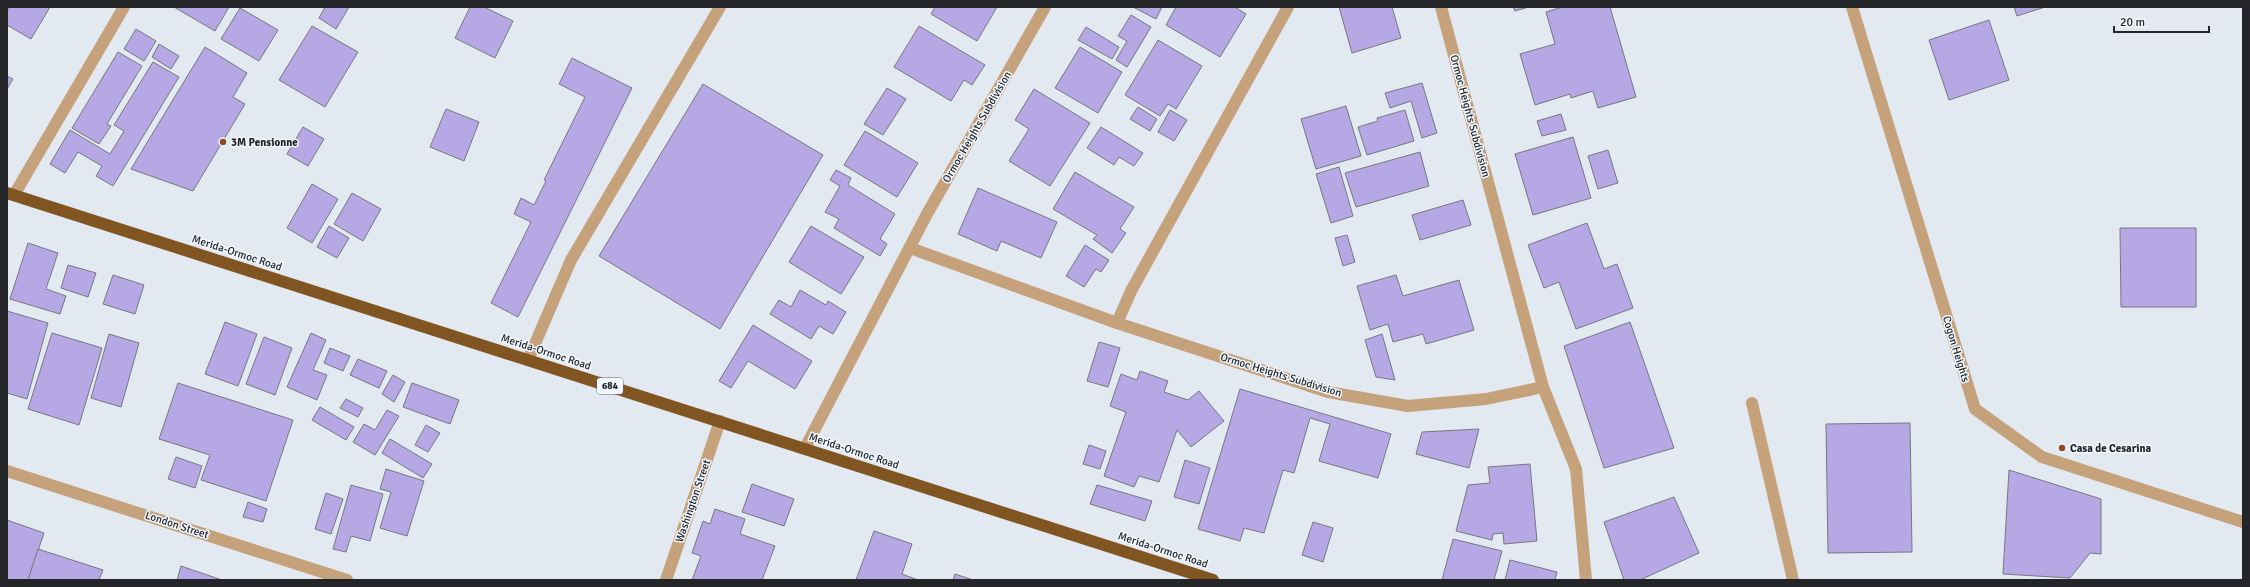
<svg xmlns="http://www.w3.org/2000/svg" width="2250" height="587" viewBox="0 0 2250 587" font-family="Signika,sans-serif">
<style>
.building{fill:#b5a8e5;stroke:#78777f}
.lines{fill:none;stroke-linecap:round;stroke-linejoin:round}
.lane{stroke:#c5a17c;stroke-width:12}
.street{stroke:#c5a17c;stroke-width:12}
.highway{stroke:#815522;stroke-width:12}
.poi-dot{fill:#904a23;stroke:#f0f7fe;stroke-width:1.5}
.labels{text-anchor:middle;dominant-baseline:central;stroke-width:3;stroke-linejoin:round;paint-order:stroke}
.shield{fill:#f0f7fe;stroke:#606468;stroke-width:1}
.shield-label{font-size:10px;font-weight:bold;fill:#232528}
.street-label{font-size:11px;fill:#232528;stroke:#f0f7fe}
.poi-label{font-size:11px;font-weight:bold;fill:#232528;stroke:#f0f7fe;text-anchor:start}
</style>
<rect width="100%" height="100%" fill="#e3e9f1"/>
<g class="building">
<path d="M10,7H50L31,39L7,25V12Z"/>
<path d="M174,7H229L215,31Z"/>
<path d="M325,7H349L336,29L319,18Z"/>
<path d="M470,7H484L513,21L495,58L455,38Z"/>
<path d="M935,7H997L977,41L931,14Z"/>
<path d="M1133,7H1162L1156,19Z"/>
<path d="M1176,7H1235L1246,14L1220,57L1166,25Z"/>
<path d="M1339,7H1392L1401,38L1352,53Z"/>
<path d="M1513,7H1529L1515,11Z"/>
<path d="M1562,7H1610L1636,97L1598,108L1593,91L1571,98L1570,94L1535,105L1520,54L1555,44L1546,12Z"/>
<path d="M2014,7H2045L2017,16Z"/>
<path d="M240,8L278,30L259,61L221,39Z"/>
<path d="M1131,15L1151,27L1127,67L1116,60L1127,41L1118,36Z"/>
<path d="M1989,20L2009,80L1949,100L1929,40Z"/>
<path d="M312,26L358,52L325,107L279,80Z"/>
<path d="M919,26L985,65L972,85L964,80L951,101L894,67Z"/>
<path d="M1086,27L1119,47L1112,59L1078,40Z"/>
<path d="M136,29L156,41L144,61L124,49Z"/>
<path d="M1158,40L1202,66L1176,109L1168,104L1160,116L1125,95Z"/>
<path d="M159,44L179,56L171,69L152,57Z"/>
<path d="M205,47L247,73L233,97L245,104L193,191L131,169Z"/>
<path d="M1080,47L1122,72L1098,113L1055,88Z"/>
<path d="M118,52L142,66L107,124L111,126L99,144L72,128Z"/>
<path d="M572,58L632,88L518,317L491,303L531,222L514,214L521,198L534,205L546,181L544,180L585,97L559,84Z"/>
<path d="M153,62L179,77L113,186L96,176L102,166L78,152L65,173L50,164L70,130L110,154L124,131L114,125Z"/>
<path d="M7,76L13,79L7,89Z"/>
<path d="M1422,83L1437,133L1422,138L1411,101L1390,108L1385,93Z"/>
<path d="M703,84L823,155L720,329L599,256Z"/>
<path d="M887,88L906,99L883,135L864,124Z"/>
<path d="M1034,89L1090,123L1050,186L1009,161L1029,129L1015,120Z"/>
<path d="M1346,106L1361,156L1316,169L1301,119Z"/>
<path d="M1138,107L1157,119L1150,131L1130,119Z"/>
<path d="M446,109L479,122L464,161L430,147Z"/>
<path d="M1170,110L1187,120L1174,141L1158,132Z"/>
<path d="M1405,110L1414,141L1367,155L1358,127L1378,121L1377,118Z"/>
<path d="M1561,114L1566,130L1542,136L1537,121Z"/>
<path d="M303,127L324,139L308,166L287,154Z"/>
<path d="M1101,127L1143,153L1134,166L1119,157L1114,165L1087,148Z"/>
<path d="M865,131L918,163L897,197L844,165Z"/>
<path d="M1573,137L1591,198L1533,215L1515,154Z"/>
<path d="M1608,150L1618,183L1598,189L1588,156Z"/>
<path d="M1420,152L1429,186L1356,207L1345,173Z"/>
<path d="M1339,167L1353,216L1331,223L1316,174Z"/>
<path d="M836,170L851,178L848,185L895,214L880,239L887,244L880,256L834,228L839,219L825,212L840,186L830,180Z"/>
<path d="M1075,172L1134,207L1120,229L1126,233L1112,253L1093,239L1097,235L1053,209Z"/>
<path d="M312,184L338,199L312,243L287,228Z"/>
<path d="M978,188L1057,222L1041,258L1001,241L997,251L958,234Z"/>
<path d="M352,193L381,209L363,241L334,224Z"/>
<path d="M1463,200L1471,225L1420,240L1412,215Z"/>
<path d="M1587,223L1604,269L1617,264L1633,308L1576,329L1559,282L1544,288L1528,245Z"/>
<path d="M329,226L349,238L337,258L317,247Z"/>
<path d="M811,226L864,257L841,294L789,262Z"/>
<path d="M2120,228H2196V307H2121Z"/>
<path d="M1347,235L1355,262L1343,266L1335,238Z"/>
<path d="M28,243L58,253L46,289L66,296L60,314L10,299Z"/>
<path d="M1085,245L1109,260L1101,272L1096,269L1084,287L1066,276Z"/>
<path d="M68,265L96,273L88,297L61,288Z"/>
<path d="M113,275L144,285L135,314L103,304Z"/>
<path d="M1396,275L1403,296L1459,280L1474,330L1426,344L1423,334L1393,342L1388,324L1370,330L1357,286Z"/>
<path d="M800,290L826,305L828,301L846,312L833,334L819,326L811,339L770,314L779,300L791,307Z"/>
<path d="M7,311L48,323L27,399L7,393Z"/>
<path d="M225,322L257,334L238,386L205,374Z"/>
<path d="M1630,322L1674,448L1604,468L1564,346Z"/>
<path d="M753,325L812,361L795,389L748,361L731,388L719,381Z"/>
<path d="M52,333L102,348L79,425L28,409Z"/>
<path d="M311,333L326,340L313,370L327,375L317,400L287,387Z"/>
<path d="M109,334L139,343L121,407L91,398Z"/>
<path d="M1382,334L1395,380L1376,377L1365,340Z"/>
<path d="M264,337L292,348L275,395L246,384Z"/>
<path d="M1099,342L1120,348L1108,387L1087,381Z"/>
<path d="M330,348L350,356L343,371L324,363Z"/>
<path d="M358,359L387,371L379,388L350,375Z"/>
<path d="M1140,371L1168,381L1164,392L1188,400L1199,391L1224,421L1191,447L1177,430L1159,482L1139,476L1134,487L1104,476L1126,412L1110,406L1121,374L1137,380Z"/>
<path d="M393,375L405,382L394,402L382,394Z"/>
<path d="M178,383L293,420L266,501L201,480L210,455L159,439Z"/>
<path d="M412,383L459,400L450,424L403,407Z"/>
<path d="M1240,389L1391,434L1378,478L1319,461L1330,424L1310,418L1294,473L1283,470L1264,533L1244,528L1240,541L1198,529Z"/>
<path d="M346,399L363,408L358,417L340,408Z"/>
<path d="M320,407L354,427L346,440L312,420Z"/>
<path d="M387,410L399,416L375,455L353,442L364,424L375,430Z"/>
<path d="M1910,423L1912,552L1828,553L1826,424Z"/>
<path d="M426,425L440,433L428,452L415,445Z"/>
<path d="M1479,429L1469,468L1416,454L1422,432Z"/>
<path d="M390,439L432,464L423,478L382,453Z"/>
<path d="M1089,445L1106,451L1100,469L1083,464Z"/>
<path d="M176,457L202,466L195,488L168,479Z"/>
<path d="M1185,460L1210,468L1199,504L1174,497Z"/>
<path d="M1530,464L1537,541L1504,544L1503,533L1493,534L1492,540L1456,531L1468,485L1490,483L1488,467Z"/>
<path d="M386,469L424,481L407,536L380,528L391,492L380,489Z"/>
<path d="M2009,470L2101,499V554L2090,553L2070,578L2003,574Z"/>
<path d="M752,484L794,499L784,526L742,512Z"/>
<path d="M351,485L383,494L370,541L351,536L346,552L333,549Z"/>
<path d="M1097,485L1152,501L1145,521L1090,504Z"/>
<path d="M326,493L343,499L331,534L315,529Z"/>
<path d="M1674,497L1699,553L1640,580H1624L1604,522Z"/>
<path d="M248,502L267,509L263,522L243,517Z"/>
<path d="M715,509L745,519L740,534L775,546L762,580H692L701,556L692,553L703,521L710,524Z"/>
<path d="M7,520L44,533L28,580H7Z"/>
<path d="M1313,522L1333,528L1323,562L1302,555Z"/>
<path d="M874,531L912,544L902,574L918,580H856Z"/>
<path d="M1453,539L1502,551L1494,580H1442Z"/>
<path d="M38,549L103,570L99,580H28Z"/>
<path d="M1510,560L1557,572L1555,580H1505Z"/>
<path d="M181,566L222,580H177Z"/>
<path d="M955,574L973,580H953Z"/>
</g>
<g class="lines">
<g class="lane">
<path d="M14,195L124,7"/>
<path d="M528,360L571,260L720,7"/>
<path d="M1752,403L1793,580"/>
</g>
<g class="street">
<path d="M1441,7L1543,387L1576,469L1586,580"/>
<path d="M1852,7L1975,409L2042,457L2243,522"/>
<path d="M910,248L1117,323L1328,392L1408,406L1486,399L1543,387"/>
<path d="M1117,323L1131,291L1288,7"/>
<path d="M805,448L927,214L1045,7"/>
<path d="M7,471L347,580"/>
<path d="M666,580L720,421"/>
</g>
<path class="highway" d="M7,193L1213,580"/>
</g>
<g class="poi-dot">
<circle cx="223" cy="142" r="4"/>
<circle cx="2062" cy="448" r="4"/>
</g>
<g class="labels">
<rect class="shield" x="597" y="378" width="26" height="16" rx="3"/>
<g class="shield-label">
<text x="610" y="386">684</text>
</g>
<g class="street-label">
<text transform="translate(1470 116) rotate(75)">Ormoc Heights Subdivision</text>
<text transform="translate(977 127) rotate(-60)">Ormoc Heights Subdivision</text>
<text transform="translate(237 253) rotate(18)">Merida-Ormoc Road</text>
<text transform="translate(1956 349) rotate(73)">Cogon Heights</text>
<text transform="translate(546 352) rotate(18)">Merida-Ormoc Road</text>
<text transform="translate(1281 375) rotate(17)">Ormoc Heights Subdivision</text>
<text transform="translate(854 451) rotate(18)">Merida-Ormoc Road</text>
<text transform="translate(693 501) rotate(-71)">Washington Street</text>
<text transform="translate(177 525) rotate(18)">London Street</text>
<text transform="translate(1163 550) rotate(18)">Merida-Ormoc Road</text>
</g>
<g class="poi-label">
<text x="231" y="142">3M Pensionne</text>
<text x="2070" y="448">Casa de Cesarina</text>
</g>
</g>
<rect width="2250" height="587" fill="none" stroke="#232528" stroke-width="16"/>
<path d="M2114 26v6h95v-6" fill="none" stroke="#232528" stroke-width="2"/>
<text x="2120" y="26" font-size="12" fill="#232528" stroke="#f0f7fe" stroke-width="3" paint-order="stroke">20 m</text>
</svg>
